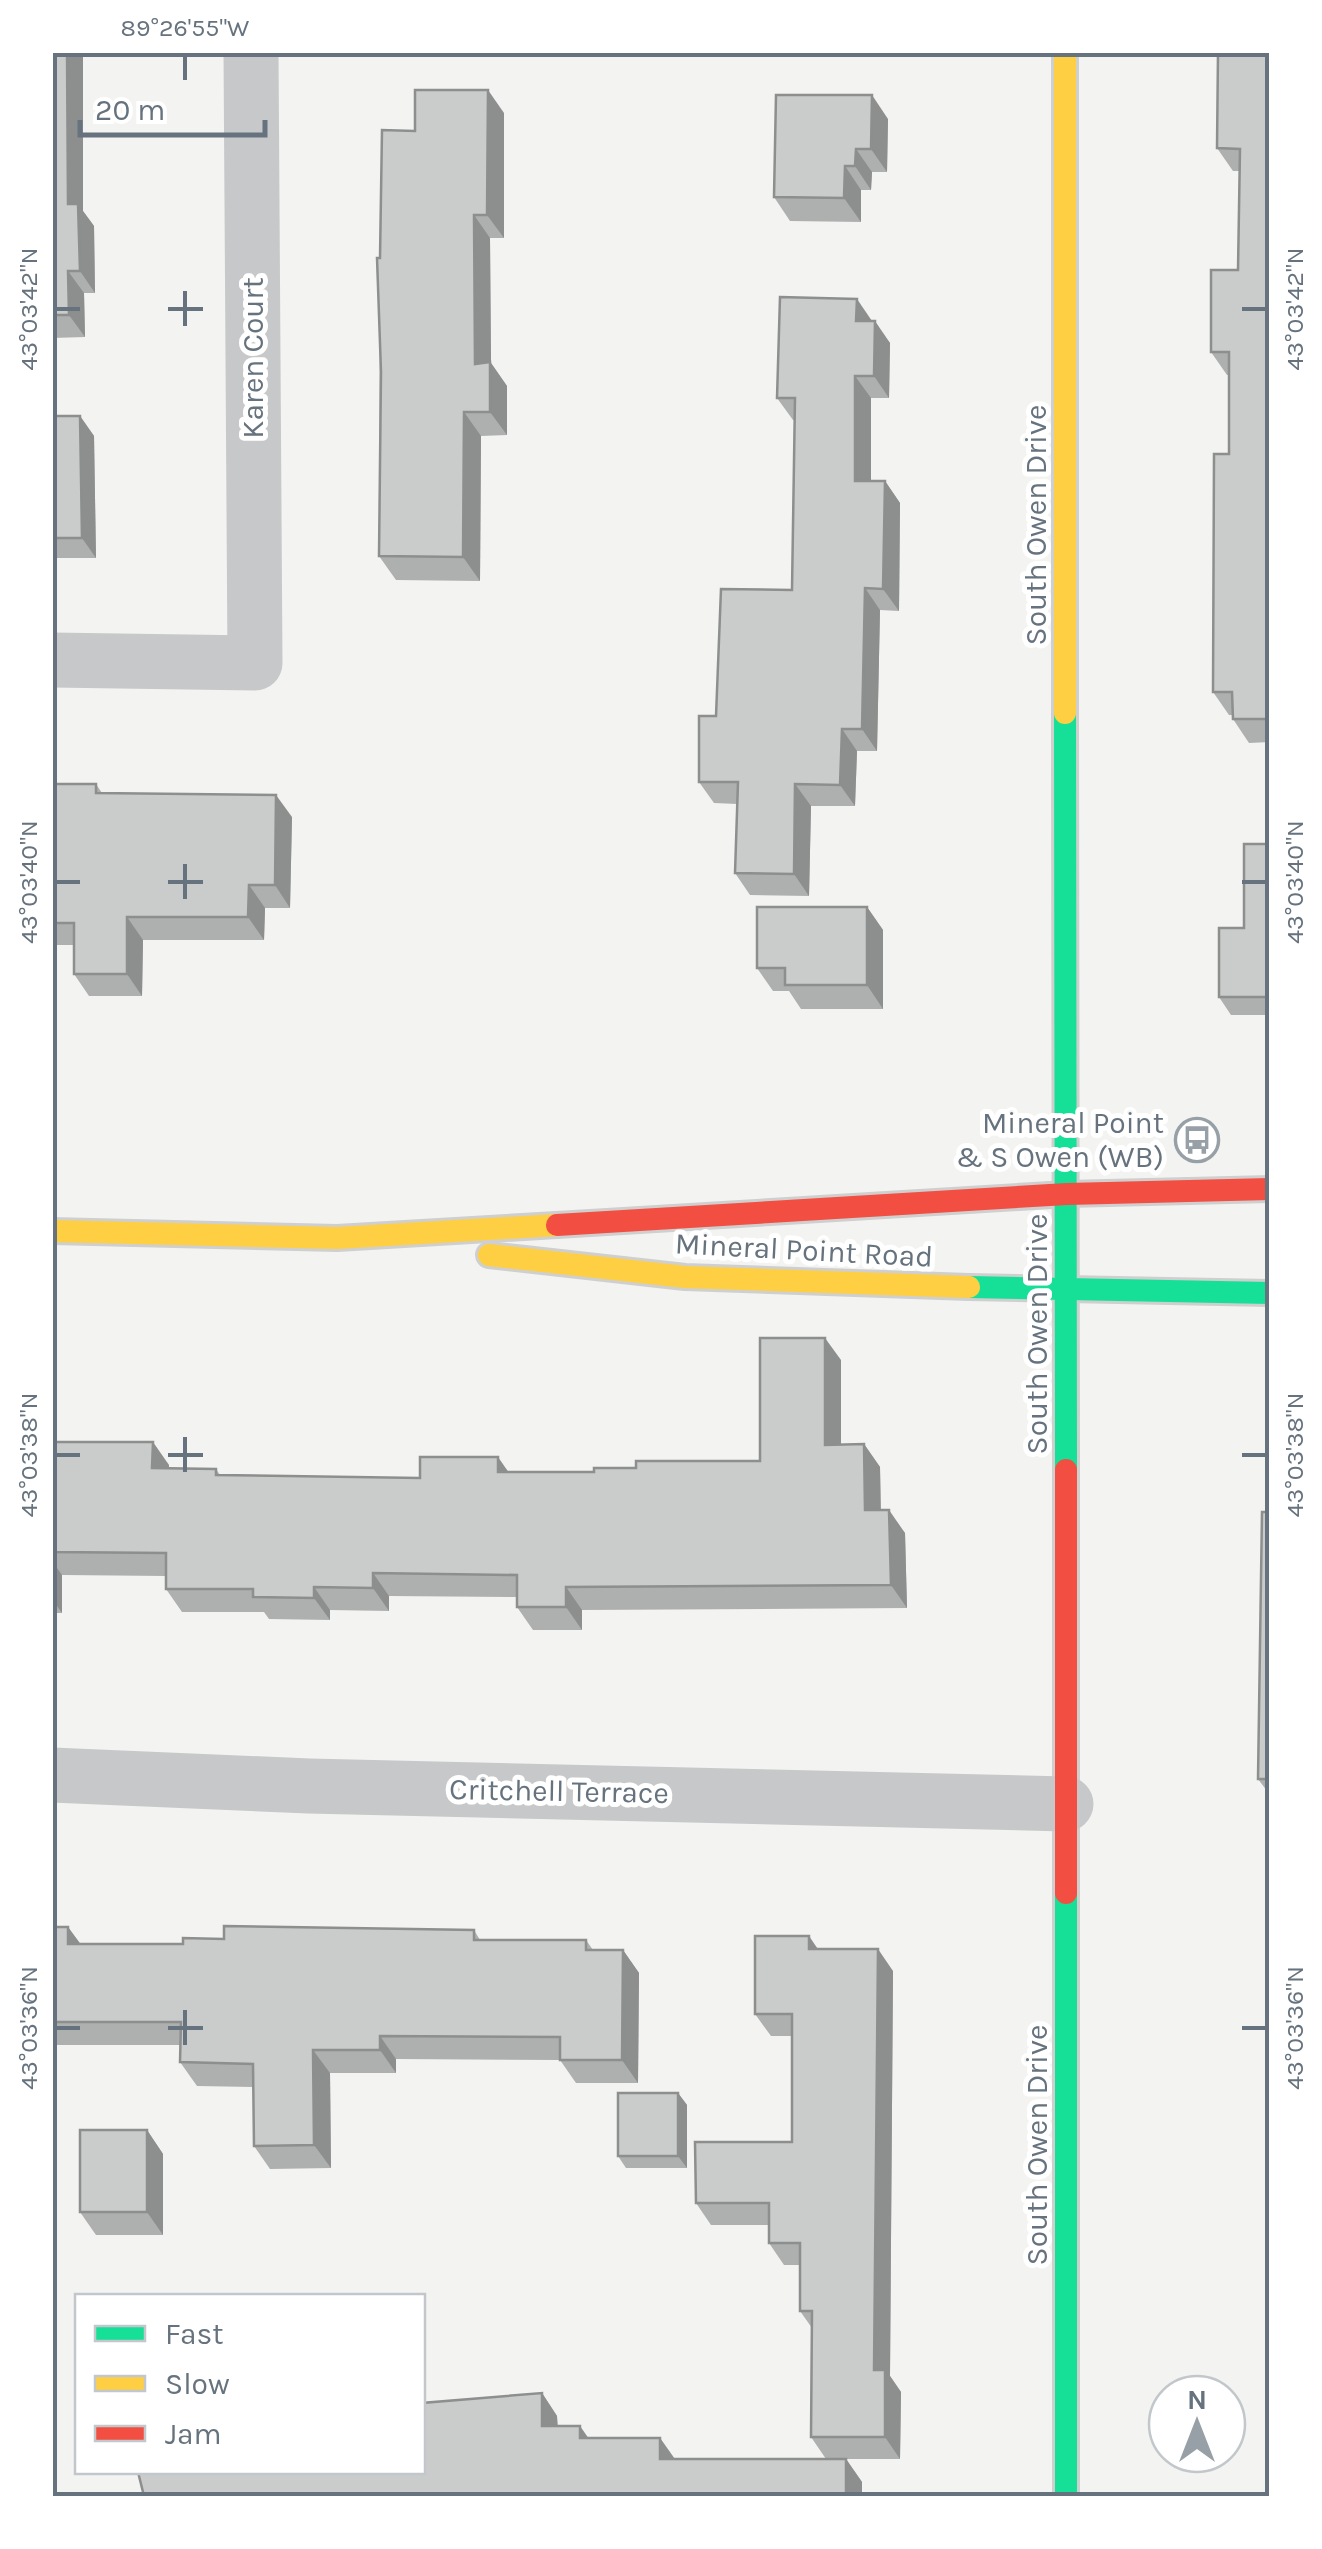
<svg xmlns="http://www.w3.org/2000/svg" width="1322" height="2549" viewBox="0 0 1322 2549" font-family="Karla,sans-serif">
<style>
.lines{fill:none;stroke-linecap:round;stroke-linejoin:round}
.fast-casing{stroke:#cfcfcf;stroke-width:28}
.slow-casing{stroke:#cfcfcf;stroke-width:28}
.jam-casing{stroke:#cfcfcf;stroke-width:28}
.street{stroke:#c7c8c9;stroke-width:55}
.fast{stroke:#16e098;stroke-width:22}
.slow{stroke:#ffcf43;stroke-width:22}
.jam{stroke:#f24e42;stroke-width:22}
.wall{fill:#aeafaf}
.shaded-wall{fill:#8d8e8e}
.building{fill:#cacbcb;stroke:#8d8e8e;stroke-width:2.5}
.ticks{fill:none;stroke:#66737e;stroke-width:4}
.labels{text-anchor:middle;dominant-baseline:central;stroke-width:10;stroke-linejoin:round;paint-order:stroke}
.street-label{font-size:30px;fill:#66737e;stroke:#fff}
.poi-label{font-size:30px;fill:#66737e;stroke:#fff;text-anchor:end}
.neatline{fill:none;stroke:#66737e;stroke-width:4}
.ticks-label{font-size:25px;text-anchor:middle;fill:#66737e}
</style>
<rect width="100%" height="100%" fill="#f3f3f1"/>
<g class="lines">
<defs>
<g id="fast">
<path d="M1065,713L1066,1470"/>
<path d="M969,1287L1270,1293"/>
<path d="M1066,1893V2496"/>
</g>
<g id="slow">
<path d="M1065,52V713"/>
<path d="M52,1231L337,1238L557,1225"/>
<path d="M489,1255L685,1277L969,1287"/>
</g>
<g id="jam">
<path d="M557,1225L1067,1194L1270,1189"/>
<path d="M1066,1470V1893"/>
</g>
</defs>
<use href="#fast" class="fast-casing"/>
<use href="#slow" class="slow-casing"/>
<use href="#jam" class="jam-casing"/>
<g class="street">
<path d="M52,660L255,663L251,52"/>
<path d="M52,1775L309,1786L1066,1804"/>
</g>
<use href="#fast" class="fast"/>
<use href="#slow" class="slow"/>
<use href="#jam" class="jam"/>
</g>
<g class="wall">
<path d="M52,52H83V211L94,226L95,293H84L85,337L52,338Z"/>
<path d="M1270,52V742L1249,743L1233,719V715H1229L1213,692L1229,454V375H1227L1211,352L1238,270L1240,171H1233L1217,148Z"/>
<path d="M504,113V238H490L491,363L507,386V435L481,436L480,581L396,580L379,556L380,258L415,131Z"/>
<path d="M888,119L887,172H872L871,190H861V222L790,221L774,197Z"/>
<path d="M872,321L890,343L889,398H871V481H885L900,503L899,611L880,610L877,751H857L855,806H811L809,896L750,895L735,873L737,804L714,803L699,782L716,716L792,590L795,420H793L777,398Z"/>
<path d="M52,416H80L94,436L96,558H52Z"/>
<path d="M52,784H96L102,793L292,817L290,908H265L264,940H143L142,996H89L74,974V945H52Z"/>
<path d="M1270,844V1015H1231L1219,997L1244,928Z"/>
<path d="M867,907L883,930V1009H801L789,991H773L757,968Z"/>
<path d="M841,1360V1444H864L880,1467L881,1510L905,1533L907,1608L582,1610V1630H533L517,1607V1597L389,1596V1611L330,1610V1620L269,1619L264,1612H182L166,1589V1576L62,1575V1613H52V1442L169,1465V1468L216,1469L220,1475L420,1478L508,1472H594L636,1468L760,1461Z"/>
<path d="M1270,1512V1795L1258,1779Z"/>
<path d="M52,1927H68L80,1944H183L224,1939L474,1930L480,1940H586L593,1950H623L639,1973L638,2083H576L560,2060L396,2059V2073H330L331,2168L270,2169L254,2146L253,2087L197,2086L180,2062L181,2045H52Z"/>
<path d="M818,1949L893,1971L890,2376L901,2392L900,2459H846L862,2482V2496H144L422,2472L542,2393L557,2416L558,2426L589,2438H660L675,2459H826L811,2437L812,2328L800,2311V2265H784L769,2243V2225H711L696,2203L792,2142V2036H771L755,2014Z"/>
<path d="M678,2093L687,2105V2168H626L618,2156Z"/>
<path d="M147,2130L163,2154V2235H96L80,2212Z"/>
</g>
<g class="shaded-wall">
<path d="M67,52H83V211L94,226L95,293L80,271L68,204Z"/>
<path d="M488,90L504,113V238L487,215Z"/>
<path d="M872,95L888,119L887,172L871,149Z"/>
<path d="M856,149L872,172L871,190L855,166Z"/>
<path d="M845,166L861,190V222L844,198Z"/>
<path d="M474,215L490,238L491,363L507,386V435L490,412L475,364Z"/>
<path d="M68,271L84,293L85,337L69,315Z"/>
<path d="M857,299L872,321L871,343L856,321Z"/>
<path d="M875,321L890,343L889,398L874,376Z"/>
<path d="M855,376L871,398V503L855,481Z"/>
<path d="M464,412L481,436L480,581L463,557Z"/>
<path d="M80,416L94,436L96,558L82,538Z"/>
<path d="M885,481L900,503L899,611L883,589Z"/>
<path d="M865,588L880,610L877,751L862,729Z"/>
<path d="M842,729L857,751L855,806L840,785Z"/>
<path d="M795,784L811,806L809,896L794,874Z"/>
<path d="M276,795L292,817L290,908L275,885Z"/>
<path d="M249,885L265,908L264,940L248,917Z"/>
<path d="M867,907L883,930V1009L867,985Z"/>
<path d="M127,917L143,940L142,996L127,974Z"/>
<path d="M825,1338L841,1360V1468L825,1445Z"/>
<path d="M153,1442L169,1465L168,1490L152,1468Z"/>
<path d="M864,1444L880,1467L881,1533L865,1510Z"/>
<path d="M498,1457L514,1480L498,1472Z"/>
<path d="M889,1510L905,1533L907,1608L891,1585Z"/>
<path d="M52,1561L62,1575V1613L52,1599Z"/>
<path d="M373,1573L389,1596V1611L373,1588Z"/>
<path d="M314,1587L330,1610V1620L314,1598Z"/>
<path d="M566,1587L582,1610V1630L566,1607Z"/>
<path d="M68,1927L85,1950L68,1944Z"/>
<path d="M809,1936L824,1958L809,1949Z"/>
<path d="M878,1949L893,1971L890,2376L901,2392L900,2459L885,2437L874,2370Z"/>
<path d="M623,1950L639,1973L638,2083L622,2060Z"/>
<path d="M380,2036L396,2059V2073L380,2050Z"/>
<path d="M313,2050L330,2073L331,2168L314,2145Z"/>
<path d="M678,2093L687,2105V2168L678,2156Z"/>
<path d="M147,2130L163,2154V2235L147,2212Z"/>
<path d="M542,2393L557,2416L558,2449L542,2426Z"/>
<path d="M580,2426L596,2449L580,2438Z"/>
<path d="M660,2438L676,2461L660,2459Z"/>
<path d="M846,2459L862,2482V2496H846Z"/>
</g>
<g class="building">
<path d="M52,52H67L68,204H78L80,271H68L69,315H52Z"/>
<path d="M1218,52H1270V719H1233L1232,692H1213L1214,454H1229V352H1211V270H1238L1240,149L1217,148Z"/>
<path d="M415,90H488L487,215H474L475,364L490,362V412H464L463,557L379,556L381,372L377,258H380L382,130L415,131Z"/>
<path d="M776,95H872L871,149H856L855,166H845L844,198L774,197Z"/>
<path d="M780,297L857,299L856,321H875L874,376H855V481H885L883,589L865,588L862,729H842L840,785L795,784L794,874L735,873L738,782H699V716H716L721,589L792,590L795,398H777Z"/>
<path d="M52,416H80L82,538H52Z"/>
<path d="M52,784H96V793L276,795L275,885H249L248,917H127V974H74V923H52Z"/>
<path d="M1244,844H1270V997H1219V928H1244Z"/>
<path d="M757,907H867V985H785V968H757Z"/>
<path d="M760,1338H825V1445L864,1444L865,1510H889L891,1585L566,1587V1607H517V1575L373,1573V1588L314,1587V1598L253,1597V1589H166V1553L52,1552V1442H153L152,1468L216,1469V1475L420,1478V1457H498V1472H594V1468H636V1461H760Z"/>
<path d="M1262,1512H1270V1779H1258Z"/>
<path d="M224,1926L474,1930V1940H586V1950H623L622,2060H560V2037L380,2036V2050H313L314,2145L254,2146L253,2064L180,2062L181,2022H52V1927H68V1944H183V1938L224,1939Z"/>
<path d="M755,1936H809V1949H878L874,2370H885V2437H811L812,2311H800V2243H769V2203H696L695,2142H792V2014H755Z"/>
<rect x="618" y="2093" width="60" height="63"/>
<rect x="80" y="2130" width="67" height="82"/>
<path d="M542,2393V2426H580V2438H660V2459H846V2496H144L138,2472H422V2403Z"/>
</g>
<path class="ticks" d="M185,55V80M185,291V326M55,309H80M168,309H203M1242,309H1267M185,864V899M55,882H80M168,882H203M1242,882H1267M185,1437V1472M55,1455H80M168,1455H203M1242,1455H1267M185,2010V2045M55,2028H80M168,2028H203M1242,2028H1267"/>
<defs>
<symbol id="bus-ring" viewBox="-11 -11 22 22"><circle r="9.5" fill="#fff" stroke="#97a0a6" stroke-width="1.5"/><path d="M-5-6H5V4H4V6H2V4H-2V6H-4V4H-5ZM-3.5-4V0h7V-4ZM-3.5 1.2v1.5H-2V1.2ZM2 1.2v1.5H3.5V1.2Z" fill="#97a0a6"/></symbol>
</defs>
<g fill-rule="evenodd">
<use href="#bus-ring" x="1172" y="1115" width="50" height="50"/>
</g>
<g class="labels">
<g class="street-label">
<text transform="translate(253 358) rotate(-90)">Karen Court</text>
<text transform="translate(1036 525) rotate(-90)">South Owen Drive</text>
<text transform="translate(804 1250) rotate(3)">Mineral Point Road</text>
<text transform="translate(1037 1334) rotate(-90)">South Owen Drive</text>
<text transform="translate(559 1791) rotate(1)">Critchell Terrace</text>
<text transform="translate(1037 2145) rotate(-90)">South Owen Drive</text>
</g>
<g class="poi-label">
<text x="1164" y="1123">Mineral Point<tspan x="1164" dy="34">&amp; S Owen (WB)</tspan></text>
</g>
</g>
<rect width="1322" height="2549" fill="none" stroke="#ffffff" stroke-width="110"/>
<rect x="75" y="2294" width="350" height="180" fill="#ffffff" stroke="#c2c7cb" stroke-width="2.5"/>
<rect x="95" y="2326" width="50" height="15" fill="#16e098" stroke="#c2c7cb" stroke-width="2.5"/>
<text x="165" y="2344" font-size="30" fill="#66737e">Fast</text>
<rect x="95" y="2376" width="50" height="15" fill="#ffcf43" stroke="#c2c7cb" stroke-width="2.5"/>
<text x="165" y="2394" font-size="30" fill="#66737e">Slow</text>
<rect x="95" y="2426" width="50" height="15" fill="#f24e42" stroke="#c2c7cb" stroke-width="2.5"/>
<text x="165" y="2444" font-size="30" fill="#66737e">Jam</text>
<g transform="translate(1197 2424)"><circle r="48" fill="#ffffff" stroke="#c2c7cb" stroke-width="2.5"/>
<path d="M0-8L18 38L0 25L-18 38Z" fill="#97a0a6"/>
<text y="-15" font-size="28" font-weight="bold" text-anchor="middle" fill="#66737e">N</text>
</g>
<path d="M80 120v15h185v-15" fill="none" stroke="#66737e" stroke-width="5"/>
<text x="95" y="120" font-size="30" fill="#66737e" stroke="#ffffff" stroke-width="8" paint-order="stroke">20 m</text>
<rect x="55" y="55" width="1212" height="2439" class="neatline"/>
<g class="ticks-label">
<text x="185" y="36">89°26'55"W</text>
<text transform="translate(28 309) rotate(-90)" y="9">43°03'42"N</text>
<text transform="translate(1294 309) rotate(-90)" y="9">43°03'42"N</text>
<text transform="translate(28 882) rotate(-90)" y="9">43°03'40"N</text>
<text transform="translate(1294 882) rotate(-90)" y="9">43°03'40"N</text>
<text transform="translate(28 1455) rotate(-90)" y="9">43°03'38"N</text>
<text transform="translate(1294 1455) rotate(-90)" y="9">43°03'38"N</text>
<text transform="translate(28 2028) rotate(-90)" y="9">43°03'36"N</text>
<text transform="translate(1294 2028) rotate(-90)" y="9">43°03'36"N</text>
</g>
</svg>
